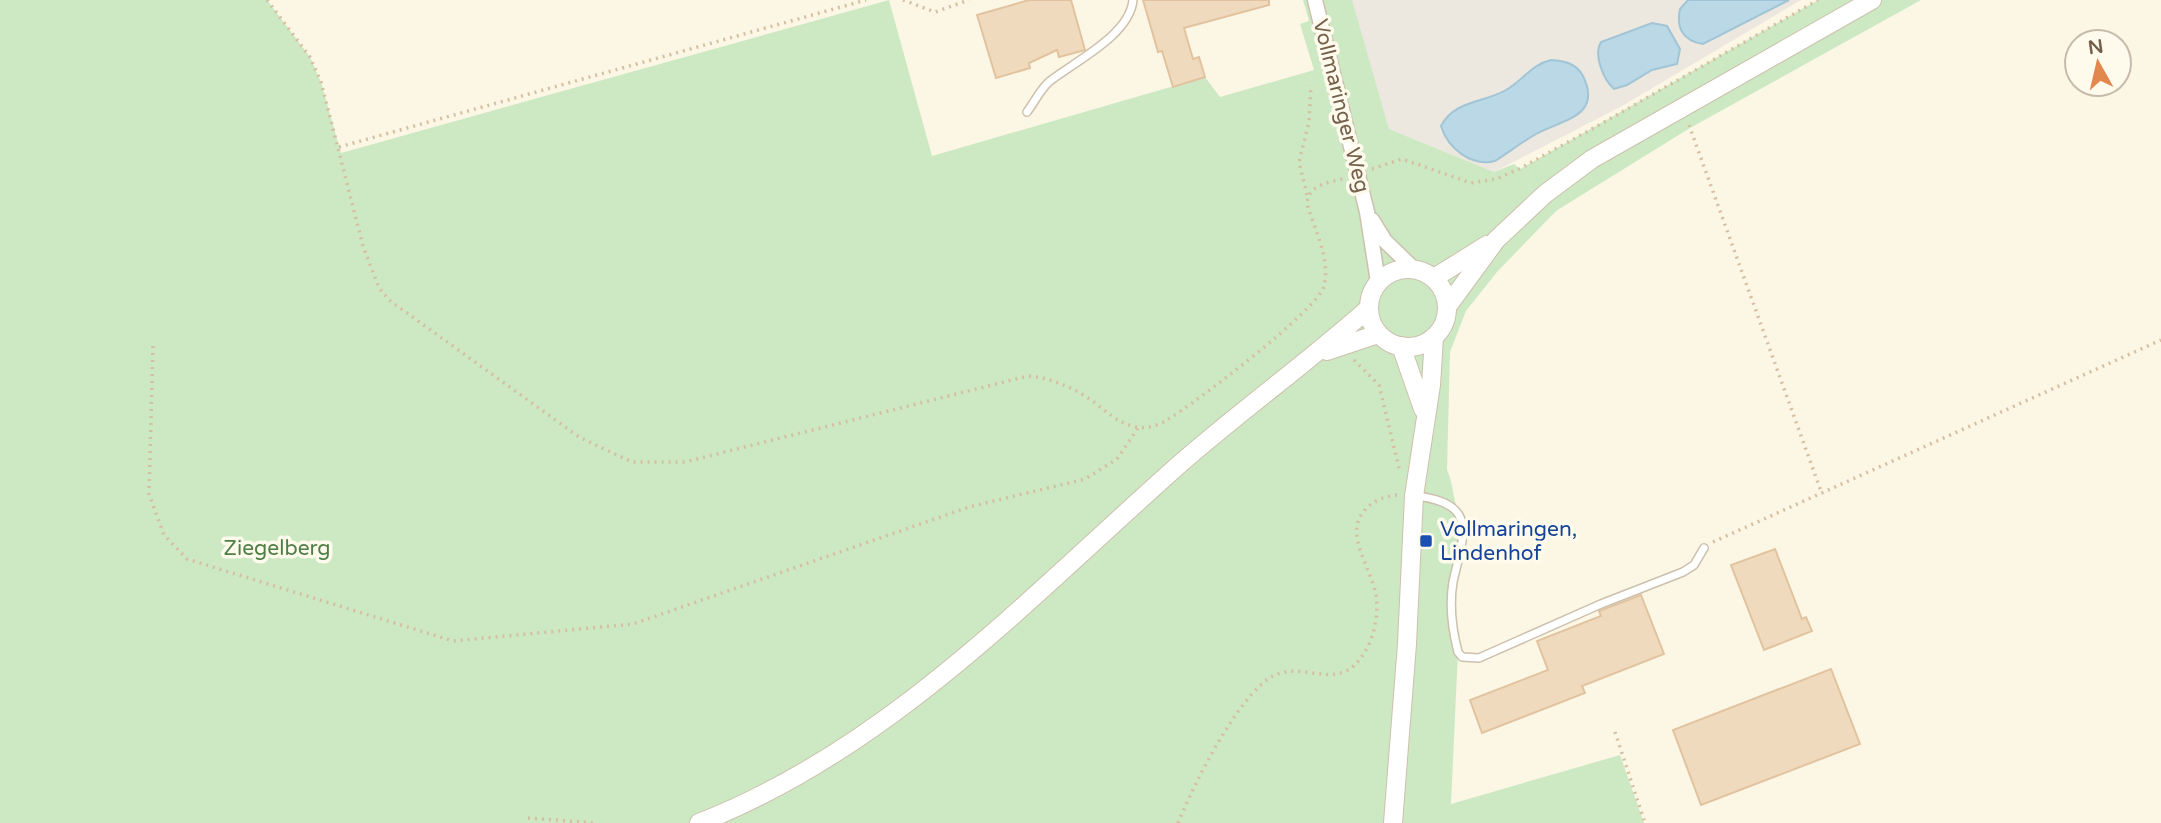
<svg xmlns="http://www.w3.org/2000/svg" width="2161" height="823" viewBox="0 0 2161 823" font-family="'Varela Round',sans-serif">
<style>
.industrial{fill:#ece7df}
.green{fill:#cde9c4}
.water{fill:#bad8e5;stroke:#a1c5d6;stroke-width:2}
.building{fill:#f0dabe;stroke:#e2c39f;stroke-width:2}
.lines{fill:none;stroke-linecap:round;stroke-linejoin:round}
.service-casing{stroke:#cdc0ac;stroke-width:10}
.minor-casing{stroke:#cdc0ac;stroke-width:17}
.tertiary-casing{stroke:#cdc0ac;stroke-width:20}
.path{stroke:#d5bea1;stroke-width:3.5;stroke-dasharray:2 5;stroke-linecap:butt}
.service{stroke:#fff;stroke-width:7}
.minor{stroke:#fff;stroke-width:14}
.tertiary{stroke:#fff;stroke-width:18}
.transit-dot{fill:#1a4fb4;stroke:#fefaec;stroke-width:2.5}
.labels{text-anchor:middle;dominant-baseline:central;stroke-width:7;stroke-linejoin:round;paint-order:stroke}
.street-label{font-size:21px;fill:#74604b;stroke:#fefaec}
.transit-label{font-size:21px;fill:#164399;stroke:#fefaec;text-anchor:start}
.park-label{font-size:21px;fill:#4e7f46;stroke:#fefaec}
</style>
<rect width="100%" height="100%" fill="#fcf7e5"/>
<path class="industrial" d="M1351,0H1801L1622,106L1494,172L1389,129Z"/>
<path class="green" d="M0,0H267L310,57L321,82L341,153L889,0L932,156L1205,77L1220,97L1314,70L1300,24L1309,21L1303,0H1352L1389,129L1494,172L1514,164L1520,169L1818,0H1921L1690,128L1556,211L1497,272L1466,311L1450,352L1447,470C1455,487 1452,505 1463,519L1450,613L1458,652L1451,804L1620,755L1644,823H0Z"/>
<g class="water">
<path d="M1688,0H1789L1703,44C1683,41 1676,28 1680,9Z"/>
<path d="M1652,23L1667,26L1680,49L1677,64L1652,70L1627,85L1614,89C1603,79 1593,54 1601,42Z"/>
<path d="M1551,60C1564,61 1576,63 1583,76C1603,117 1561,120 1536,134C1522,142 1509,152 1495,161C1472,167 1448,149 1441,126C1454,100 1484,103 1506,90C1522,81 1532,64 1551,60Z"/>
</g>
<g class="building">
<path d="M1029,0H1071L1085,50L1059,57L1057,50L1029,63L1030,68L996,78L977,15Z"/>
<path d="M1143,0H1269V5L1184,28L1193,59L1199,57L1205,77L1173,87L1162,51L1158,52Z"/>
<path d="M1775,549L1802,619L1806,617L1812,631L1764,650L1731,565Z"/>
<path d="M1641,595L1664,654L1582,686L1585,693L1482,733L1470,700L1548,670L1537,641L1601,616L1599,611Z"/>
<path d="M1831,669L1860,744L1701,805L1673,730Z"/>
</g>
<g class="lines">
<defs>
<g id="service">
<path d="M1027,112C1034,103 1041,88 1050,81C1074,62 1130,35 1133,0"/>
<path d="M1416,496C1480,503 1463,536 1453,582C1449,606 1452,629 1458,652L1462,657L1479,658L1601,604L1683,572L1694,565L1704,548"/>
</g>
<g id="minor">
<path d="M1315,0L1367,212L1378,282"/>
<path d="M1372,220L1385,241L1414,269"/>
</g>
<g id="tertiary">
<circle cx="1408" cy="308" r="39"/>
<path d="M1434,278L1487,245"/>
<path d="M1447,307L1496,240L1545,194L1592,159L1872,0"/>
<path d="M1401,346L1423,409"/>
<path d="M1327,351L1378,334"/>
<path d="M699,823C886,750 1026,601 1173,470C1236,414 1305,365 1369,308"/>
<path d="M1393,823L1407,644L1414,496L1431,385L1434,337"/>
</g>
</defs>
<use href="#service" class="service-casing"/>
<use href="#minor" class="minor-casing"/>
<use href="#tertiary" class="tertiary-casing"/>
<g class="path">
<path d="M267,0L310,57L321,82L363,246L379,288L389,300L579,437L632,462H685L1028,376C1051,378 1072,387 1091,400C1106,411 1119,424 1137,427C1147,429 1159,425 1167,420C1194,404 1318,310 1324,286C1331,260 1314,228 1307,204C1308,184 1329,183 1345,178"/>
<path d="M903,0L935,12L969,0"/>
<path d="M1689,125L1822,494"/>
<path d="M339,147L866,0"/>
<path d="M1372,169L1402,159L1471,183L1496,179L1519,169L1601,124L1818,0"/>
<path d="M1307,195L1299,162L1309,122L1311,85"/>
<path d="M153,346L149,494L164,535L187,559L453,641L633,624L969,507L1085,479L1117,459L1138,428"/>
<path d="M1354,360L1379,385L1399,468"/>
<path d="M1713,542L2161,340"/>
<path d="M1615,732L1645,823"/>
<path d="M528,818L595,823"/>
<path d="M1178,823C1193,786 1238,695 1273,676C1309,658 1343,701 1370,642C1376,627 1378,610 1376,595C1371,566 1340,530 1369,506C1377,499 1387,496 1398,495"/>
</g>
<use href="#service" class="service"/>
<use href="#minor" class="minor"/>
<use href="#tertiary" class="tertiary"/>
</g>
<rect class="transit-dot" x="1419" y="534" width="14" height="14" rx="3.5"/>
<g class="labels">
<g class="street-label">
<text transform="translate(1341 106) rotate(76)">Vollmaringer Weg</text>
</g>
<g class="transit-label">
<text x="1440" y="529">Vollmaringen,<tspan x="1440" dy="24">Lindenhof</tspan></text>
</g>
<g class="park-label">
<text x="277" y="548">Ziegelberg</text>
</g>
</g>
<g transform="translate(2098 63) rotate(352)"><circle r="33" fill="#fefaec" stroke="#c7bcac" stroke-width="2"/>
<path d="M0-5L12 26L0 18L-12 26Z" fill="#e2874e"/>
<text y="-10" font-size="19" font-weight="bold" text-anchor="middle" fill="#74604b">N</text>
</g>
</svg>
